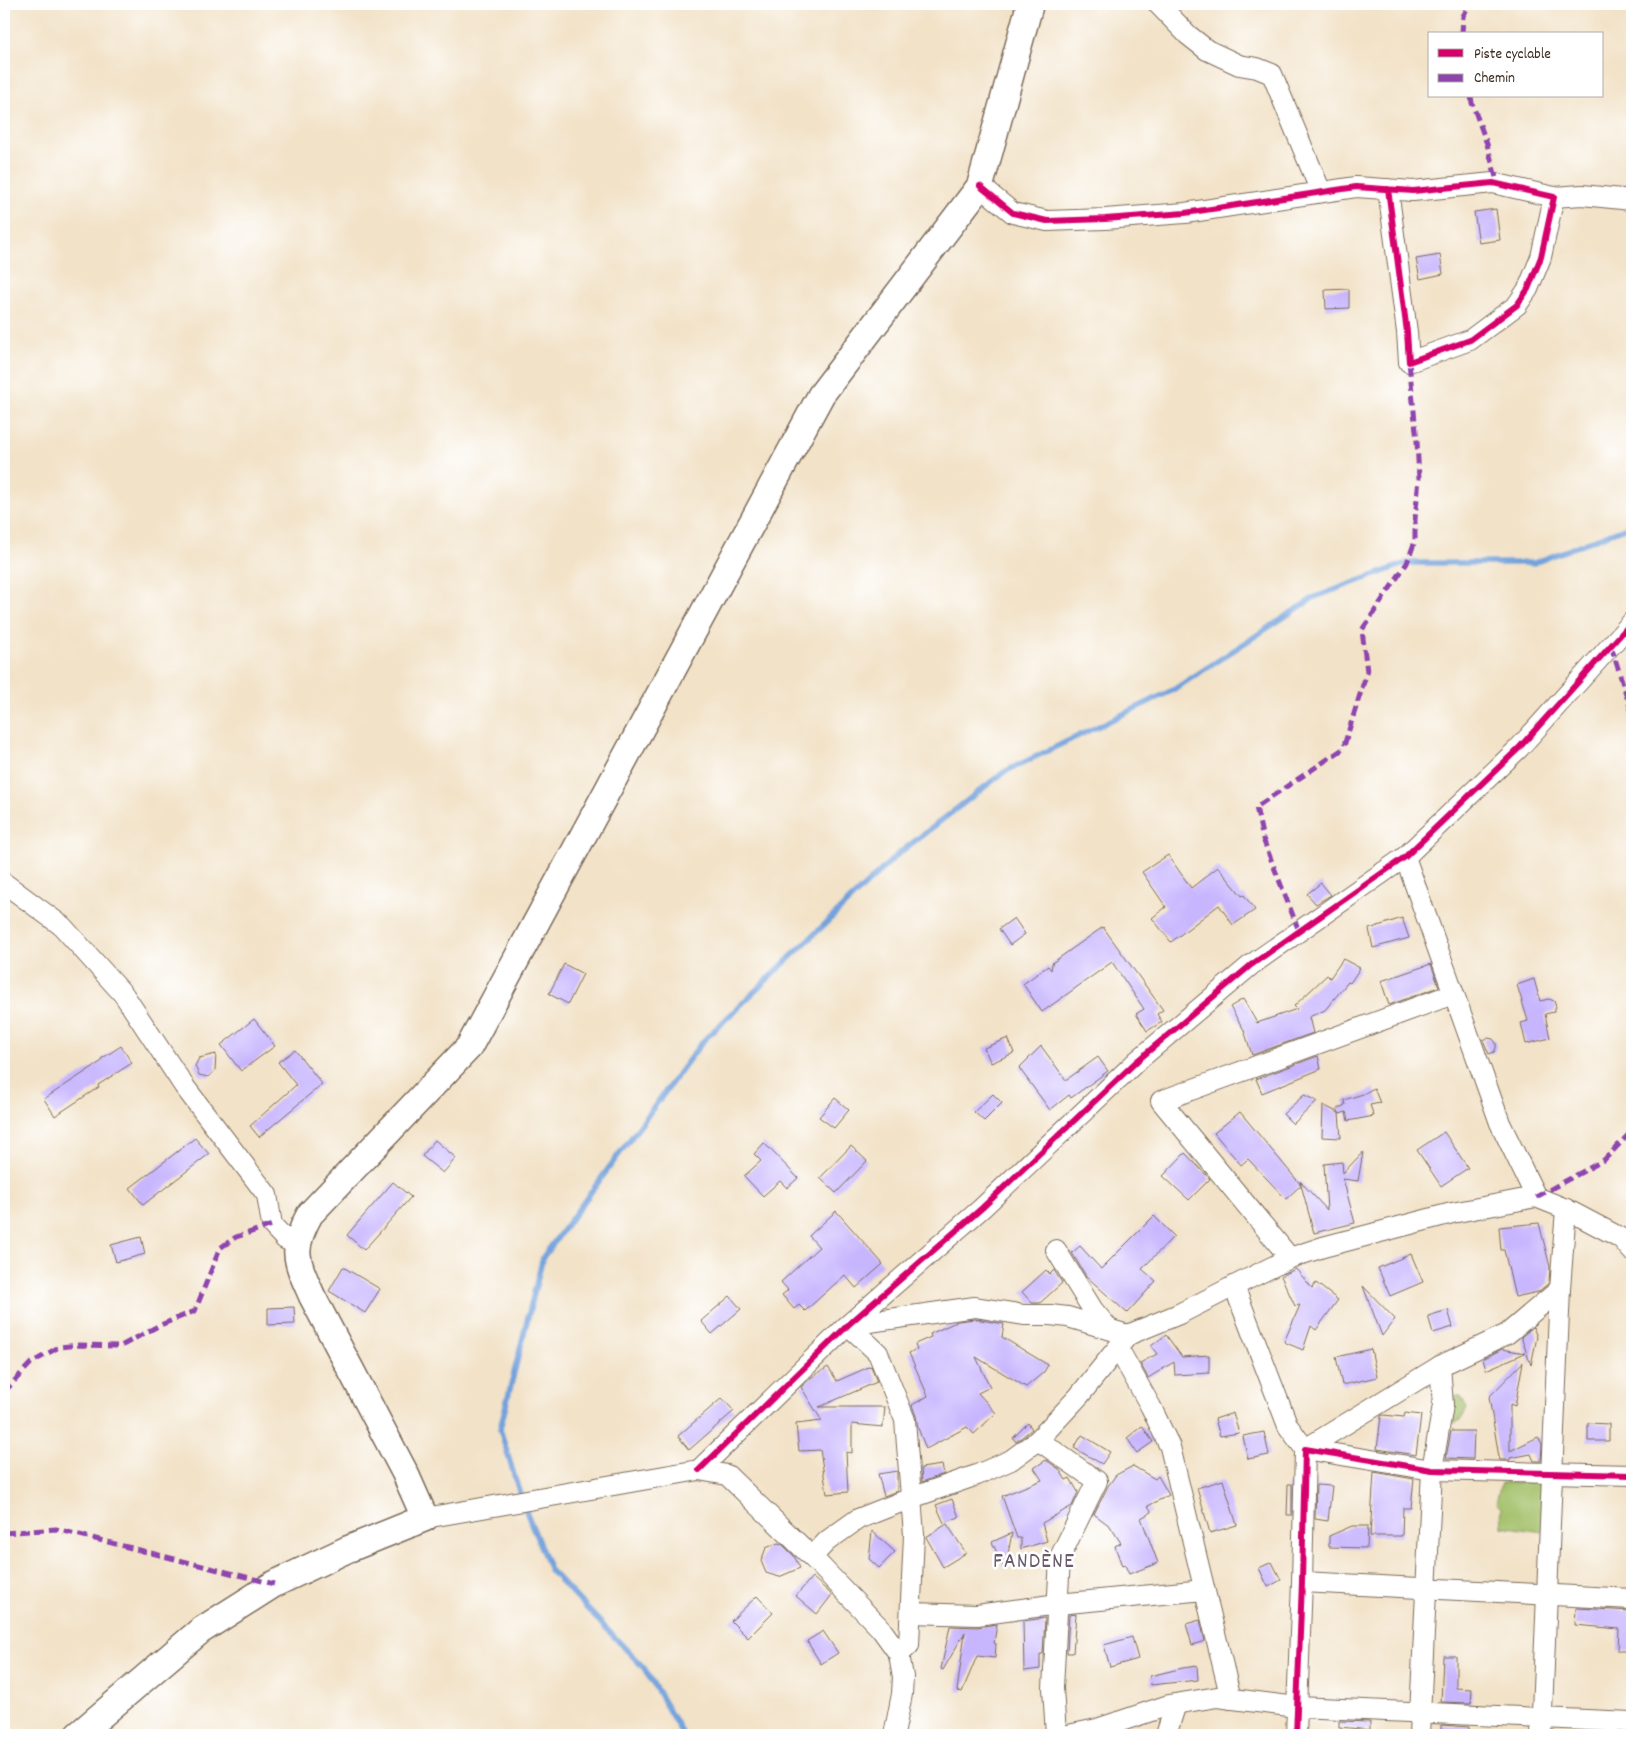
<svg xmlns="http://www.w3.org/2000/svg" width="1636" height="1739" viewBox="0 0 1636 1739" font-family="Dekko,sans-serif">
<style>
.green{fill:#a1bf66;stroke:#6e7442}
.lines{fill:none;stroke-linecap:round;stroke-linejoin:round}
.stream{stroke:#73a2dc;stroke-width:5.5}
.building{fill:#c7b5fe}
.minor-casing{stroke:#7b6a59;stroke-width:22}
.major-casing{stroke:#7b6a59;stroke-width:29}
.minor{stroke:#fff;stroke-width:20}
.major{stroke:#fff;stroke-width:26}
.quiet{stroke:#8e44ad;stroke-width:5;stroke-dasharray:10 5;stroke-linecap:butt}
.cycleway-casing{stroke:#fff;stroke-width:9}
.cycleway{stroke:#d6006c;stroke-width:6}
.labels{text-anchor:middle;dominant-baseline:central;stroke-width:5;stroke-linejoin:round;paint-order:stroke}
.quarter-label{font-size:22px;letter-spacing:1px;fill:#6c5b6c;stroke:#fff}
</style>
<rect width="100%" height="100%" fill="#fff"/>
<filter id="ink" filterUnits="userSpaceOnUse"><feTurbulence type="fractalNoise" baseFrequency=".02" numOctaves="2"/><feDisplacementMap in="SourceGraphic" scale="10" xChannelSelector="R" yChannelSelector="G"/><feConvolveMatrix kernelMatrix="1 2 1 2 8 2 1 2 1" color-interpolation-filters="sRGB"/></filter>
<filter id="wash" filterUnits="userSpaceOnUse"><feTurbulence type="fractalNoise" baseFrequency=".0096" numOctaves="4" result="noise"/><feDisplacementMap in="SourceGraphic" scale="20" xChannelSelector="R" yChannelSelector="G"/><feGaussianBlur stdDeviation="1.12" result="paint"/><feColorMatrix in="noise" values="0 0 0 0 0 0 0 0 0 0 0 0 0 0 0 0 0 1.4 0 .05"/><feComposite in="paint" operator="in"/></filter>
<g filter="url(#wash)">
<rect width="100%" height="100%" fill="#f2e2c7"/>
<g class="green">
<path d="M1450,1396H1461L1467,1408L1461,1420L1454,1423L1448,1413Z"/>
<path d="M1550,1482L1543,1532L1502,1526L1501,1508L1496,1503L1501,1483Z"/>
</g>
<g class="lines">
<path class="stream" d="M683,1735L644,1668L550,1570L522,1501L500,1429L543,1257L702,1042L898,854L1004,772L1173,690L1315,597L1407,563H1534L1632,525"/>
</g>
<g id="blocks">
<g class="building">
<path d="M1496,209L1500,240L1479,243L1474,212Z"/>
<path d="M1440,255L1443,274L1420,279L1416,259Z"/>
<path d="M1349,289V308L1326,309L1325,290Z"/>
<path d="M1168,855L1191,888L1218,867L1242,896L1244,895L1255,910L1233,925L1219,905L1171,942L1152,918L1166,907L1142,872Z"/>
<path d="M1321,883L1331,895L1316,904L1307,894Z"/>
<path d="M1014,918L1025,934L1010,945L999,929Z"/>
<path d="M1402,918L1409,938L1373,948L1369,929Z"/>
<path d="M1103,927L1163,1010L1157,1014L1162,1022L1147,1031L1136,1014L1144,1009L1112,962L1042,1012L1023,984L1048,966L1051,970L1052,963Z"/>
<path d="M1343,959L1360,968L1350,983L1348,982L1325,1010L1309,1017L1313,1033L1252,1055L1244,1030L1230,1007L1243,999L1257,1023L1297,1009L1294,1006L1327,975L1330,978Z"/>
<path d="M564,964L583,974L568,1004L549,994Z"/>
<path d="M1431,964L1439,987L1389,1005L1381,981Z"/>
<path d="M1534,979L1540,1001L1549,999L1554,1001L1556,1007L1554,1012L1545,1014L1550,1038L1526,1044L1521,1023L1528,1021L1517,985Z"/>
<path d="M254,1019L275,1046L241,1071L221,1045Z"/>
<path d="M1008,1038L1014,1053L991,1063L984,1048Z"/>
<path d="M1488,1038L1493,1039L1496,1043V1048L1494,1052L1489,1054L1483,1040Z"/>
<path d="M121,1046L132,1063L98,1085L99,1087L55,1116L44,1099L102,1061L101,1059Z"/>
<path d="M1041,1046L1066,1080L1098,1057L1108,1071L1071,1098L1069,1095L1050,1110L1019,1068Z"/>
<path d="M295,1050L322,1084L259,1137L250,1126L296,1085L278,1062Z"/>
<path d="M216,1054L215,1071L208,1077L199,1075L195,1066L199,1058Z"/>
<path d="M1318,1056L1321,1069L1262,1093L1256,1079Z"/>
<path d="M1374,1088L1380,1103L1370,1105L1374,1116L1348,1121L1346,1112L1340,1114L1337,1109L1345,1105L1344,1100L1363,1094Z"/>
<path d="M993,1094L1002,1103L984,1121L974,1112Z"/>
<path d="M1304,1095L1317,1101L1293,1124L1283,1114Z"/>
<path d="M835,1098L849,1110L834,1128L819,1117Z"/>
<path d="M1323,1105L1339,1113L1341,1138L1322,1137Z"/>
<path d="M1240,1112L1301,1185L1286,1199L1248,1159L1241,1165L1214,1133Z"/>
<path d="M1444,1132L1468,1168L1441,1186L1417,1150Z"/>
<path d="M195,1138L209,1154L143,1205L130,1188Z"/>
<path d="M435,1140L456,1158L443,1173L422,1156Z"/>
<path d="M764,1143L798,1178L787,1188L780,1181L763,1196L744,1176L761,1161L754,1154Z"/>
<path d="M851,1146L867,1161L836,1193L820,1178Z"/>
<path d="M1363,1152L1358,1181L1343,1179L1355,1223L1314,1233L1300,1181L1327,1210L1324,1164L1342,1162L1343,1173Z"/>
<path d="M1185,1153L1210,1179L1189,1200L1163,1176Z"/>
<path d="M393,1182L411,1197L364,1250L347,1235Z"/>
<path d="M836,1211L883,1264L856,1288L845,1275L805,1311L799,1305L794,1309L782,1295L788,1290L781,1282L819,1247L809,1236Z"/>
<path d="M1154,1216L1174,1236L1142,1269L1156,1281L1127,1313L1086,1276L1072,1253L1080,1246L1101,1269Z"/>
<path d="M1539,1223L1550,1267L1549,1283L1538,1292L1515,1297L1504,1250H1501L1499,1227Z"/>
<path d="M141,1237L145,1254L116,1262L111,1245Z"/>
<path d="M1411,1254L1423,1282L1390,1296L1378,1268Z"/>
<path d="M343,1267L380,1289L365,1313L329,1291Z"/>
<path d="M1296,1269L1312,1288L1316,1283L1338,1300L1316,1330L1311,1326L1303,1350L1284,1342L1300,1305L1295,1306L1281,1276Z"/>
<path d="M1046,1270L1050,1274L1054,1270L1062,1283L1040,1303H1032L1022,1292Z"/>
<path d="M1363,1286L1395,1319L1382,1336Z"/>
<path d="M730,1296L741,1309L712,1334L701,1321Z"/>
<path d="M294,1307L295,1324L268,1325V1308Z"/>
<path d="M1448,1310L1453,1327L1433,1333L1428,1316Z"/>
<path d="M975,1319L1004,1324L1002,1337L1048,1365L1044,1372L1026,1387L976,1357L990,1387L978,1393L996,1413L974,1434L967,1427L926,1449L918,1428L916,1416L912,1405L928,1396L909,1353L917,1349L915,1344L931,1337L930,1334L958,1321Z"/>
<path d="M1533,1327L1537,1337L1531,1365L1521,1337Z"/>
<path d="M1166,1335L1182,1357L1209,1355V1373L1175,1375L1174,1362L1148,1378L1140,1363L1157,1354L1151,1346Z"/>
<path d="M1371,1349L1377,1377L1342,1385L1336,1357Z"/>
<path d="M1502,1349L1525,1353L1486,1370L1483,1359Z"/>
<path d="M1523,1362L1515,1406L1510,1404V1451L1538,1437L1542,1444L1541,1461H1534L1531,1454L1510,1458V1460H1500L1499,1457L1489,1397Z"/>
<path d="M871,1366L877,1382L819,1407H885L883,1427L852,1424V1453L846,1452L848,1492L827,1494L820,1450L799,1451L796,1424L822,1421L801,1387L812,1377L828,1367L837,1381Z"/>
<path d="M722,1398L734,1411L689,1450L678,1436Z"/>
<path d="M1233,1413L1239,1433L1220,1436L1215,1419Z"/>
<path d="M1405,1413L1421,1415L1416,1455L1377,1449L1381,1416L1383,1415L1404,1417Z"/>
<path d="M1028,1423L1032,1429L1016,1442L1013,1438Z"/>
<path d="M1588,1423L1609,1424V1441H1588Z"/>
<path d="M1142,1426L1153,1442L1137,1453L1127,1438Z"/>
<path d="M1451,1431H1474L1473,1459L1446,1458Z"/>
<path d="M1264,1432L1269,1455L1248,1459L1243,1436Z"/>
<path d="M1082,1435L1110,1452L1102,1464L1074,1448Z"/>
<path d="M1046,1460L1059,1469L1066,1480L1070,1478L1078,1492L1072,1506L1042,1523L1047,1541L1021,1549V1538H1017L1002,1496L1042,1480L1034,1468Z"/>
<path d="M942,1465L944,1474L922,1482L921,1468Z"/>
<path d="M1133,1466L1155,1479L1158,1476L1169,1495L1148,1506L1152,1512L1141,1518L1158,1563L1129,1574L1125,1565L1122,1566L1115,1546L1121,1543L1110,1526L1094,1514L1108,1486L1116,1475Z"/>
<path d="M897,1471V1491L884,1496L878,1474Z"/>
<path d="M1374,1472L1414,1479L1411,1508H1403L1402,1536H1370Z"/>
<path d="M1223,1480L1237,1525L1210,1533L1197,1488Z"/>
<path d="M1288,1484H1292V1515H1287Z"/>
<path d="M1316,1485L1332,1486L1328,1521L1315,1519Z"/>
<path d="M952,1499L959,1517L944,1523L936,1505Z"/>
<path d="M947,1524L966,1553L943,1567L926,1537Z"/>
<path d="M1352,1526H1368L1367,1548L1329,1547V1536Z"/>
<path d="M872,1531L895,1552L879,1568L869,1559Z"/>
<path d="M1012,1533L1005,1570L992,1542Z"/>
<path d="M778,1543L782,1544L794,1556L800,1568L779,1577L766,1573L761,1561L766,1548Z"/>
<path d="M1272,1562L1281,1580L1268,1587L1259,1568Z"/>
<path d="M812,1577L832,1595L817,1614L796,1596Z"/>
<path d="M757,1596L773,1613L748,1638L731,1621Z"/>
<path d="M1576,1608L1632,1611V1651H1618L1619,1629L1575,1625Z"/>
<path d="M1076,1614L1073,1653H1067L1069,1615Z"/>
<path d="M1045,1618L1043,1654H1040V1669L1024,1671L1023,1621Z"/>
<path d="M1200,1620L1205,1641L1192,1645L1186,1624Z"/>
<path d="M997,1624L994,1643L996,1644L995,1658L977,1656L962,1692L957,1691L965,1632L943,1670L941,1669L950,1626L977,1627Z"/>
<path d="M823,1631L838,1653L821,1664L807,1641Z"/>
<path d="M1132,1637L1138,1659L1110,1667L1104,1645Z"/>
<path d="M1443,1656H1456V1688L1472,1689L1471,1703L1441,1702Z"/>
<path d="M1197,1666L1198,1680L1151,1685L1150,1676L1183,1668Z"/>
<path d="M1339,1721L1370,1722V1730L1339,1727Z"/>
<path d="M1441,1725L1469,1727L1468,1735H1441Z"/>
</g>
</g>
</g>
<g filter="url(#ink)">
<use href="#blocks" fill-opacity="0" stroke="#7b6a59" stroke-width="1"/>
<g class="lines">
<defs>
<g id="minor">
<path d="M1158,4L1188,35L1207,50L1239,65L1257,68L1272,74L1321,192"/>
<path d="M980,186L1013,213L1047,221L1105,219L1185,213L1356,187L1413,191L1493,183L1554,197L1541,257L1528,289L1517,305L1470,340L1409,362L1407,332L1388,189"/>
<path d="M1554,197L1582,195L1632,200"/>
<path d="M1405,857L1500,1123L1536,1197"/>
<path d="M4,883L62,926L124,995L184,1086L267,1195L272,1225L285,1239L297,1244"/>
<path d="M1056,1250L1093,1310L1109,1329"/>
<path d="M1290,1258L1161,1101L1453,994"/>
<path d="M1234,1286L1290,1258L1323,1247L1452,1213L1536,1197L1566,1209"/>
<path d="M1128,1335L1179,1314L1234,1286L1288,1426L1305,1449L1440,1366L1507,1334L1560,1289"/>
<path d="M1118,1348L1151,1407L1170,1447L1231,1699"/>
<path d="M1038,1440L1097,1481L1060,1557L1053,1688L1056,1735"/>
<path d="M699,1470L848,1325L982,1208L1137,1061L1251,965L1405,857L1519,748L1632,622"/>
<path d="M425,1518L699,1470L727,1475L812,1557L881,1629L899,1654L903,1677L902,1694L894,1735"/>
<path d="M812,1557L827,1541L858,1519L911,1498L977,1475L1011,1460L1038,1440L1079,1396L1128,1335L1068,1317L1050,1315H1024L975,1307L848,1325L878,1353L905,1420L914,1535L909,1645L899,1654"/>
<path d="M1302,1582L1632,1599"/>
<path d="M911,1613L977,1615L1058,1604L1204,1590"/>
<path d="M1068,1735L1097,1729L1169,1705L1217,1697L1297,1707L1632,1722"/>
<path d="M1166,1735L1176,1704"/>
<path d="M1296,1735L1302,1582L1305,1449L1432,1470L1632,1475"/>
<path d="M1419,1735L1432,1470L1443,1405L1440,1366"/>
<path d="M1541,1735L1560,1289L1566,1209L1621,1238L1632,1251"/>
</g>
<path id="major" d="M78,1735L200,1631L274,1584L346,1550L425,1518L405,1473L312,1296C296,1260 290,1250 310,1214L469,1047L821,395L980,186L1030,4"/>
</defs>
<use href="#minor" class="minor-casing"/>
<use href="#major" class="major-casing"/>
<use href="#minor" class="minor"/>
<use href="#major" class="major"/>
<g class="quiet">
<path d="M1462,34L1463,16L1470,4"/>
<path d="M1471,96L1472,103L1487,144L1498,185"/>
<path d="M1611,646L1632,713"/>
<path d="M1299,931L1263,839L1256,807L1343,749L1367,672L1362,630L1407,563L1415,541V519L1419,479L1417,441L1409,362"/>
<path d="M1536,1197L1604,1160L1632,1131"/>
<path d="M4,1392L31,1363L59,1347L79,1345L121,1346L158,1326L195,1311L220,1248L236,1237L272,1225"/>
<path d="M4,1533L56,1529L274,1584"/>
</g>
<defs>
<g id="cycleway">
<path d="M980,186L1013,213L1047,221L1105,219L1185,213L1356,187L1413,191L1493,183L1554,197L1541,257L1528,289L1517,305L1470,340L1409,362L1407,332L1388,189"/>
<path d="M699,1470L848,1325L982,1208L1137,1061L1251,965L1405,857L1519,748L1632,622"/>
<path d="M1296,1735L1302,1582L1305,1449L1432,1470L1632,1475"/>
</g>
</defs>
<use href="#cycleway" class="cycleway-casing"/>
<use href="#cycleway" class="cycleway"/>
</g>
</g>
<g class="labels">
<g class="quarter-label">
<text x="1034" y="1562">FANDÈNE</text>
</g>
</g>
<rect width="1636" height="1739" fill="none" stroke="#fff" stroke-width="20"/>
<rect x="1428" y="32" width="175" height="65" fill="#ffffff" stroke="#b1aaa5"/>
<rect x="1438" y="49" width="25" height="8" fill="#d6006c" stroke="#b1aaa5"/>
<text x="1474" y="58" font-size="15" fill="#3b2a1e">Piste cyclable</text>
<rect x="1438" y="74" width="25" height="8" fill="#8e44ad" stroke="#b1aaa5"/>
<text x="1474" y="82" font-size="15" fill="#3b2a1e">Chemin</text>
</svg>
